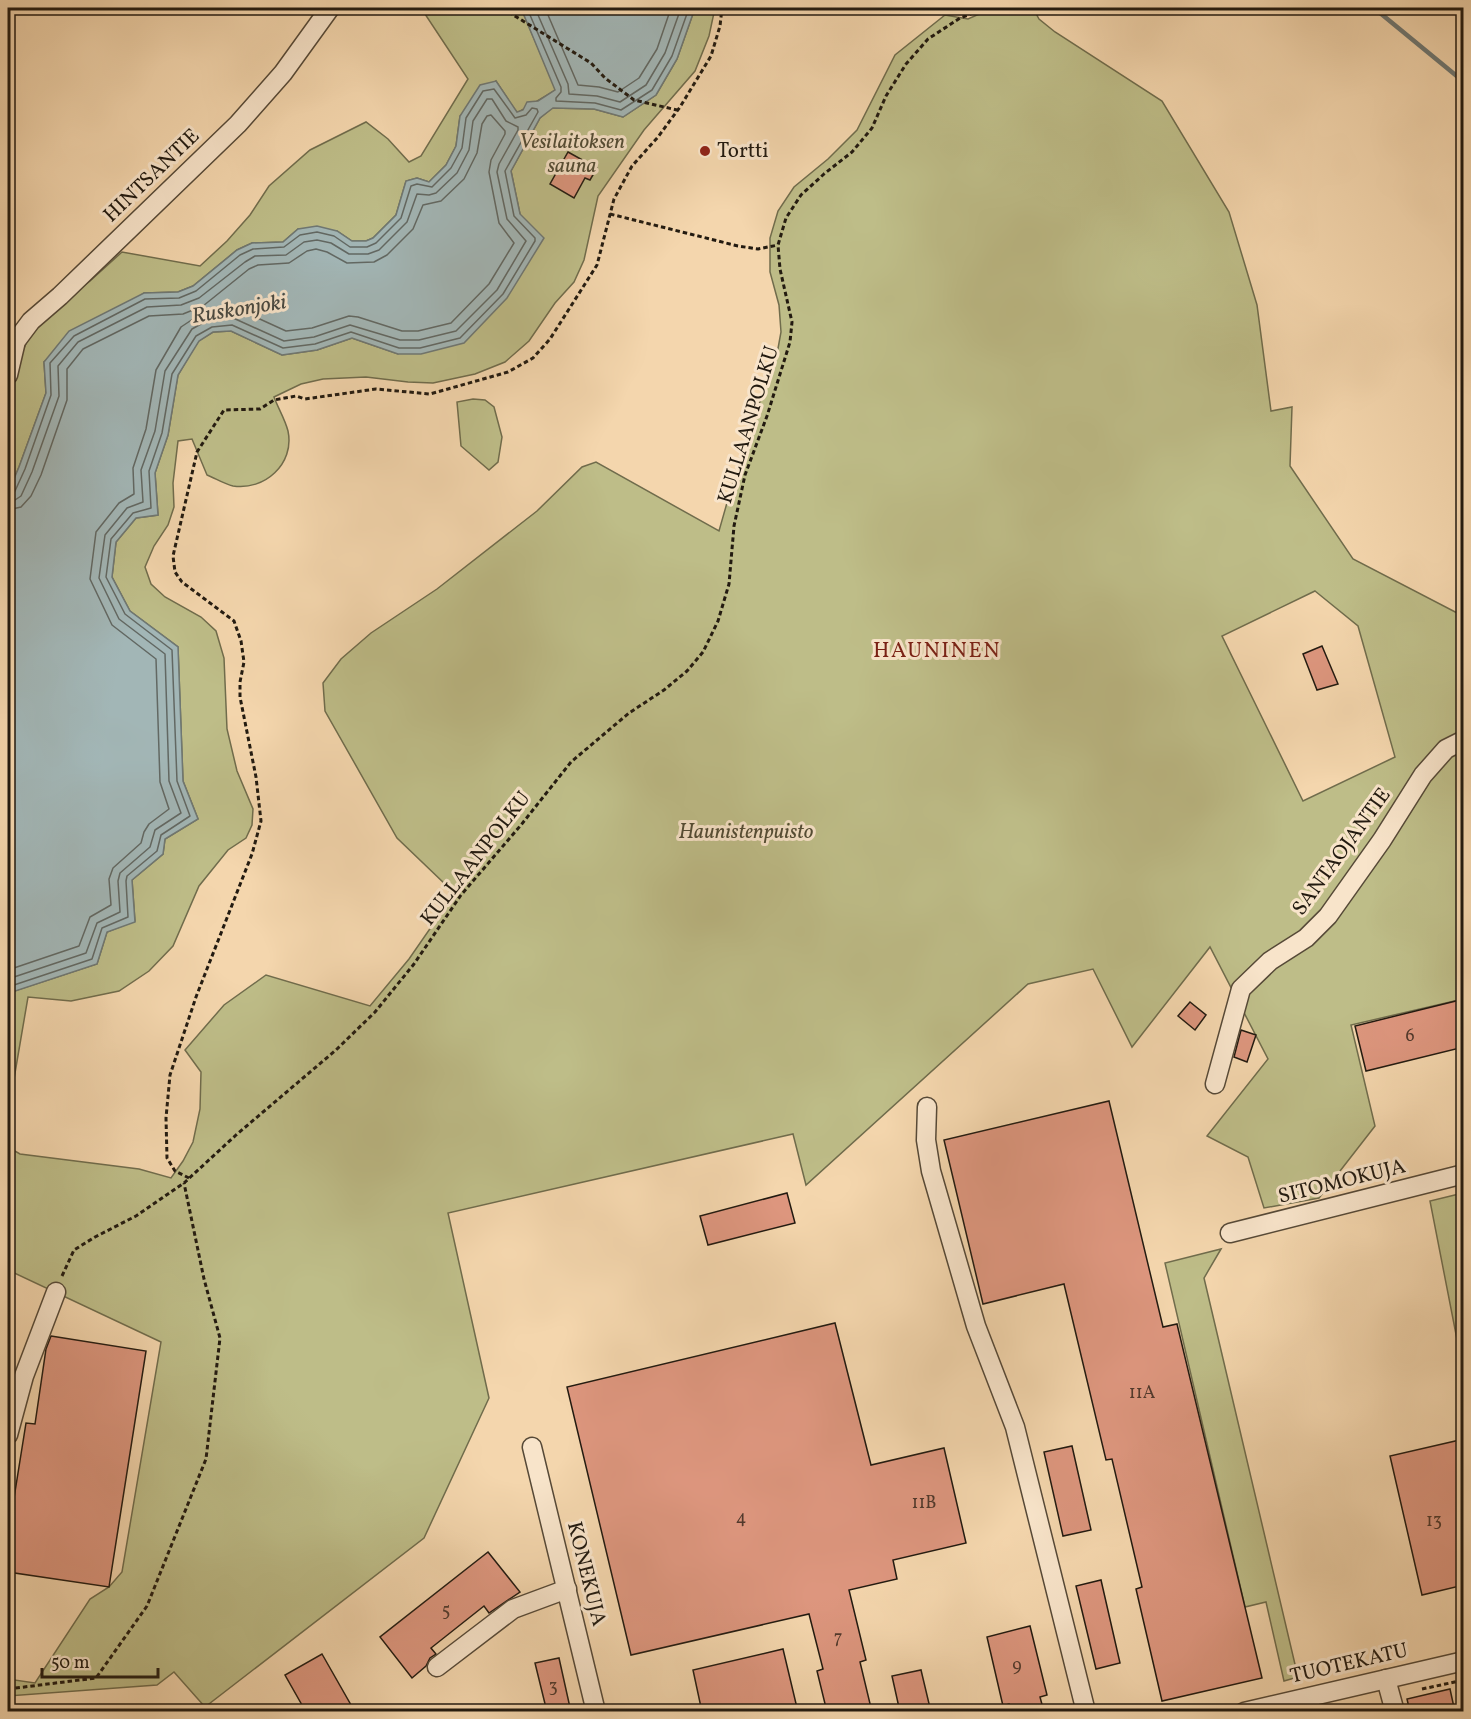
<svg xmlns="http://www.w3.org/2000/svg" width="1471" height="1719" viewBox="0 0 1471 1719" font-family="Vollkorn,serif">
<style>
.green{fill:#bebd88;stroke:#706c4c;stroke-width:1.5;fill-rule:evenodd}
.water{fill:#a2b6b6;stroke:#6f7874;stroke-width:1.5}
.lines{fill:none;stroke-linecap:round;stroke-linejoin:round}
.shore{stroke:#626863;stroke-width:1.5}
.stream{stroke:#6f7874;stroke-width:4.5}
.building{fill:#dd967e;stroke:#221a10;stroke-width:1.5}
.minor-casing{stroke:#564937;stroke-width:21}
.path{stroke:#221a10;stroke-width:3;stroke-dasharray:4.5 3;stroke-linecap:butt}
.minor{stroke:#f8e4ca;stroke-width:18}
.poi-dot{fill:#8f2418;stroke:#f8e4ca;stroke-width:2}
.labels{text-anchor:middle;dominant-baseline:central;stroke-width:6;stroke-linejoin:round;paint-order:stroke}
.number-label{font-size:18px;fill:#51392c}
.park-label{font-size:21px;font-style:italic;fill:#514b34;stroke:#f8e4ca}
.poi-label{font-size:21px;fill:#221a10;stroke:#f8e4ca;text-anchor:start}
.street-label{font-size:21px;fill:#221a10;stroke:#f8e4ca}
.water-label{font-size:22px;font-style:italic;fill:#484942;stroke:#f8e4ca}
.neighbourhood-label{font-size:22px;letter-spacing:1.5px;fill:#7a1f14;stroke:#f8e4ca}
</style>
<rect width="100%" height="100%" fill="#f4d6ad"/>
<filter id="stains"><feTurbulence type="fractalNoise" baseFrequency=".00333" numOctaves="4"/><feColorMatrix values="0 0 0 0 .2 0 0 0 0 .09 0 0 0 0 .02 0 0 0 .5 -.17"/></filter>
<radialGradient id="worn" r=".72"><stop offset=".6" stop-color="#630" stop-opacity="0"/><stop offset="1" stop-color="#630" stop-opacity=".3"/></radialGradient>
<g class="green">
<path d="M421,8H521L556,90L517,113L496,81L460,116L456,146L446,165L429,182L417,178L406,181L396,215L373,238L366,241H352L337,231L298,229L283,242L252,243L237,250L193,286L178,292L144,293L44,362L46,393L19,467L8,493V401L16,368L27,341L50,311L90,281L122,252L200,266L227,241L250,215L269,186L310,150L366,122L388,139L409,162L421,156L468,79Z"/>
<path d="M695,8H715L709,36L695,71L644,130L598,196L584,260L574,282L555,303L529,341L505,362L475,374L433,383L408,382L366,377L323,379L301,384L274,397C278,408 285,419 288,431C295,464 264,491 233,486C224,484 215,478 207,475L192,439L178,441L173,483L174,507L168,525L154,546L145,567L151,584L165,597L201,617L216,631L224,658L227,729L237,771L253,809L252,825L246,838L228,850L199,886L173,946L149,971L119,991L71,1001L28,997L8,1114V993L97,964L107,932L135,921L132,880L163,854L165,839L198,819L183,781L178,647L130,611L112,577L116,542L136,518L158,515L155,473L168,435L178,375L198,341L213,332L231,331L282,355L317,350L352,338L398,354L520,214L511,171L540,118L552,108L594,109L623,117L656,95L677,59Z"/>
<path d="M993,8H1033L1039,19L1055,32L1162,101L1229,212L1257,305L1271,411L1292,407L1290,466L1353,559L1463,616V999L1351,1025L1375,1126L1319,1198L1264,1208L1248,1157L1207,1136L1268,1059L1210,947L1132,1047L1093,969L1028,984L806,1185L793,1134L448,1213L489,1398L424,1538L205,1707L174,1672L157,1685L8,1696V1679L35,1683L90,1599L109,1587L122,1572L161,1342L8,1270V1147L20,1154L139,1169L171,1178L183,1161L193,1142L200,1109L201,1072L185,1050L224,1005L266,975L370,1006L409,959L452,897L447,886L397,838L325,711L323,683L341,659L371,633L437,589L537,511L582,467L596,462L719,531L740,457L777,354L781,332L779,305L770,272V238L778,211L794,187L828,159L857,130L895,55L945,15L968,19ZM1315,591L1358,626L1395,757L1303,801L1222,636Z"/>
<path d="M473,399L485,400L494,407L502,437L498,462L489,470L461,446L457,402Z"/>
<path d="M1463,1193L1464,1359L1461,1360L1430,1201Z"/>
<path d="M1221,1249L1204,1278L1298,1677L1284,1681L1266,1602L1245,1607L1165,1263Z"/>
</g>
<path class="water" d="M521,8H695L677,59L656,95L623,117L594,109L553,108L540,118L511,171L520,214L544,238L507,298L464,343L421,354H398L352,338L317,350L282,355L231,331L213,332L199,341L178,375L168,435L155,473L158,515L136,518L116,542L112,577L130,611L178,647L183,781L198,819L165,839L163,854L132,880L135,922L107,932L97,964L9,993L8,997V493L19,467L46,393L44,362L69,331L144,293L178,292L193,286L237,250L252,243L283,242L298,229L317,226L337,231L352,241H366L373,238L396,215L406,181L417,178L429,182L446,165L456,146L460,116L480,85L496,81L517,112L523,110L527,102L538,101L555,90Z"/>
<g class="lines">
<g class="shore">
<path d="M527,8L561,87V92L556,98V101L595,103L621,110L652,90L672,56L689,8"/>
<path d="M535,8L568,84L569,94L597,96L620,102L646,85L665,53L681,8"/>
<path d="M545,8L578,85L599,87L618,92L639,78L657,49L671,8"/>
<path d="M8,494L15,491L25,469L51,395L50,363L74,336L145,299L179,298L196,291L240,255L253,249L284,247L300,235L317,232L334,236L350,247H367L376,243L401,218L411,186L417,184L432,187L451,168L462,148L466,118L483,91L494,89L515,118L526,115L532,108L537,109L538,112L505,171L514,216L535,238V241L503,294L460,338L420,348H399L351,332L315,344L283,348L232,325L212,327L196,336L172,374L162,433L149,471L151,508L133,513L111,539L106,577L125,614L172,650L177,781L190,816L161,835L157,851L127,876L126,881L128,917L102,928L92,959L8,987"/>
<path d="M8,501L15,500L21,496L32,472L59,396L58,366L78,342L147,307L181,305L199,298L245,262L255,256L286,255L304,242L317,240L331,243L349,254H368L379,250L407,222L417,194L429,195L436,193L457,173L469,150L473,121L487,99H492L506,121L518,127V130L499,164L497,172L507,219L526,241L497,290L456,331L419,340H400L350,325L314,337L284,341L231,317L210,319L192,329L165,371L155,431L141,470L143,502L127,508L105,535L99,578L119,619L165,654L169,781L181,813L155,830L150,847L120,873L118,881L120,912L97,923L86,953L8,979"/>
<path d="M8,510L21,507L31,496L41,475L67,400V369L83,349L149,316L183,314L203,306L249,269L258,265L289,263L307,251L316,249L327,252L347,263L374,262L387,255L413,229L423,205L441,201L464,179L477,153L482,124L487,116L491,115L505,131V134L491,160L489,172L499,223L514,243L489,284L451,323L418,331H402L358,317L349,316L312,328L286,331L238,309L211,310L202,313L181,327L156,370L146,429L133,468L134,494L119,503L96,532L90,579L112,625L156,659L160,782L169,809L149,824L144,832L141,843L113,868L109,879L111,905L90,917L79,946L8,970"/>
</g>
<path class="stream" d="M1374,8L1464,82"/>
</g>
<g class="building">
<path d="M568,152L597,168L590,180L585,178L574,198L550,184Z"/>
<path d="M1322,646L1338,684L1317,690L1303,654Z"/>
<path d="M1464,999V1047L1366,1071L1355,1026Z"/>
<path d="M1190,1002L1206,1015L1195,1030L1178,1016Z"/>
<path d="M1241,1030L1256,1035L1247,1062L1234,1057Z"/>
<path d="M1109,1101L1163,1327L1177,1324L1262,1678L1162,1701L1136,1589L1142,1587L1112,1459L1106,1460L1064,1284L983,1304L944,1140Z"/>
<path d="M787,1193L795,1223L708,1245L700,1216Z"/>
<path d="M835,1323L871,1465L944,1448L966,1543L893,1560L897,1579L849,1590L866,1660L860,1662L872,1712H827L817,1671L823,1669L809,1614L631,1655L567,1387Z"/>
<path d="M51,1336L146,1351L109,1587L8,1572V1498H14L26,1423L35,1424L46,1349Z"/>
<path d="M1464,1439V1585L1422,1595L1390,1456Z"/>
<path d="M1072,1446L1091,1530L1063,1536L1044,1452Z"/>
<path d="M488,1552L520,1592L489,1613L484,1606L431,1648L436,1654L430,1658L426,1666L412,1678L380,1637Z"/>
<path d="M1101,1580L1120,1663L1096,1669L1076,1586Z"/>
<path d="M1030,1626L1047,1695L1040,1697L1044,1712H1011L1009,1704L1003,1706L987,1637Z"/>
<path d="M783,1649L798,1712H702L693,1670Z"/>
<path d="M322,1654L355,1712H306L285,1675Z"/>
<path d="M559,1658L571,1712H547L535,1663Z"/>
<path d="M921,1670L931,1712H900L892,1676Z"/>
<path d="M1450,1689L1455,1712H1410L1407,1699Z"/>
</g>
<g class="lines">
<defs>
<g id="minor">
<path d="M8,375L16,341L31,321L60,296L238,124L283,73L330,8"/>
<path d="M1215,1084L1241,989L1270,961L1306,938L1328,916L1382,840L1423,775L1446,749L1464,740"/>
<path d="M927,1107L926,1140L931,1171L976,1326L1015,1427L1086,1712"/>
<path d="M1230,1233L1464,1174"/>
<path d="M8,1435L24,1376L56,1292"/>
<path d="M532,1447L596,1712"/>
<path d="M437,1667L513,1609L567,1589"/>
<path d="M1386,1679L1395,1712"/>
<path d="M1244,1712L1464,1661"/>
</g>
</defs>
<use href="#minor" class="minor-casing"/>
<g class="path">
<path d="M502,8L591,63L605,78L634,100L677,110"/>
<path d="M610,214L738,246L758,249L778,245"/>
<path d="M189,1178L175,1171L167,1158L166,1118L170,1075L196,997L252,854L261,821L256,777L240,697V682L244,662L241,641L234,621L182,582L175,572L173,556L197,452L224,410L260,409L274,400L296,396L305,399L376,389L430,394L508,372L533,358L550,339L597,265L614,199L632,166L658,137L680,107L711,56L720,26L722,8"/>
<path d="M62,1276L74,1250L95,1237L136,1216L184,1183L236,1135L336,1050L375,1012L414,964L461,895L521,825L571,762L629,713L664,690L687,671L703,652L718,621L729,584L734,526L745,475L767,416L790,342L792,322L780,269L778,245L786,218L801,195L824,174L852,152L872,128L886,96L906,64L928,39L960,18L987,8"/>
<path d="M1462,1681L1464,1687"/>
<path d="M8,1689L96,1678L147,1606L206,1459L220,1338L204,1279L184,1183"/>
<path d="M1422,1689L1464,1680"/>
</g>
<use href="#minor" class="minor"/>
</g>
<circle class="poi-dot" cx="705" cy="151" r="6"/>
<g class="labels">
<g class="number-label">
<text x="1410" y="1036">6</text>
<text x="1142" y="1393">11A</text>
<text x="924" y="1503">11B</text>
<text x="741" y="1518">4</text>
<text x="1434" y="1521">13</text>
<text x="446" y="1611">5</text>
<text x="838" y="1638">7</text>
<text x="1017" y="1666">9</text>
<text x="553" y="1687">3</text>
</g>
<g class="park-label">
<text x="572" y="142">Vesilaitoksen<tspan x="572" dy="24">sauna</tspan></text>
<text x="746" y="832">Haunistenpuisto</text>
</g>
<g class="poi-label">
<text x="717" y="151">Tortti</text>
</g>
<g class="street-label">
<text transform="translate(152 176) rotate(-44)">HINTSANTIE</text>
<text transform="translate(749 425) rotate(-73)">KULLAANPOLKU</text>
<text transform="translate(1342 852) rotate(-54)">SANTAOJANTIE</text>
<text transform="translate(476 859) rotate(-52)">KULLAANPOLKU</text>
<text transform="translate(1342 1182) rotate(-14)">SITOMOKUJA</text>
<text transform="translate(586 1574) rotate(76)">KONEKUJA</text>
<text transform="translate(1349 1664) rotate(-13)">TUOTEKATU</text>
</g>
<g class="water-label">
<text transform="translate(239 310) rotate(-9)">Ruskonjoki</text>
</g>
<g class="neighbourhood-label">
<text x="937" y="651">HAUNINEN</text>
</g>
</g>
<rect width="1471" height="1719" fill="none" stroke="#f4d6ad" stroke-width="30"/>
<rect x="9" y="9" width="1453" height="1701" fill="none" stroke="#221a10" stroke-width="3"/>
<rect x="15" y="15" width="1441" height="1689" fill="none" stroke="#221a10" stroke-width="1.5"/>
<path d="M42 1668v9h116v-9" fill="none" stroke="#221a10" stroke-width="3"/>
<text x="51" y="1668" font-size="18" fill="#221a10" stroke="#f8e4ca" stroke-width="4.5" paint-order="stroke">50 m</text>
<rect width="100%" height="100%" filter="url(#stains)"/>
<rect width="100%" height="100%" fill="url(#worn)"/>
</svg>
